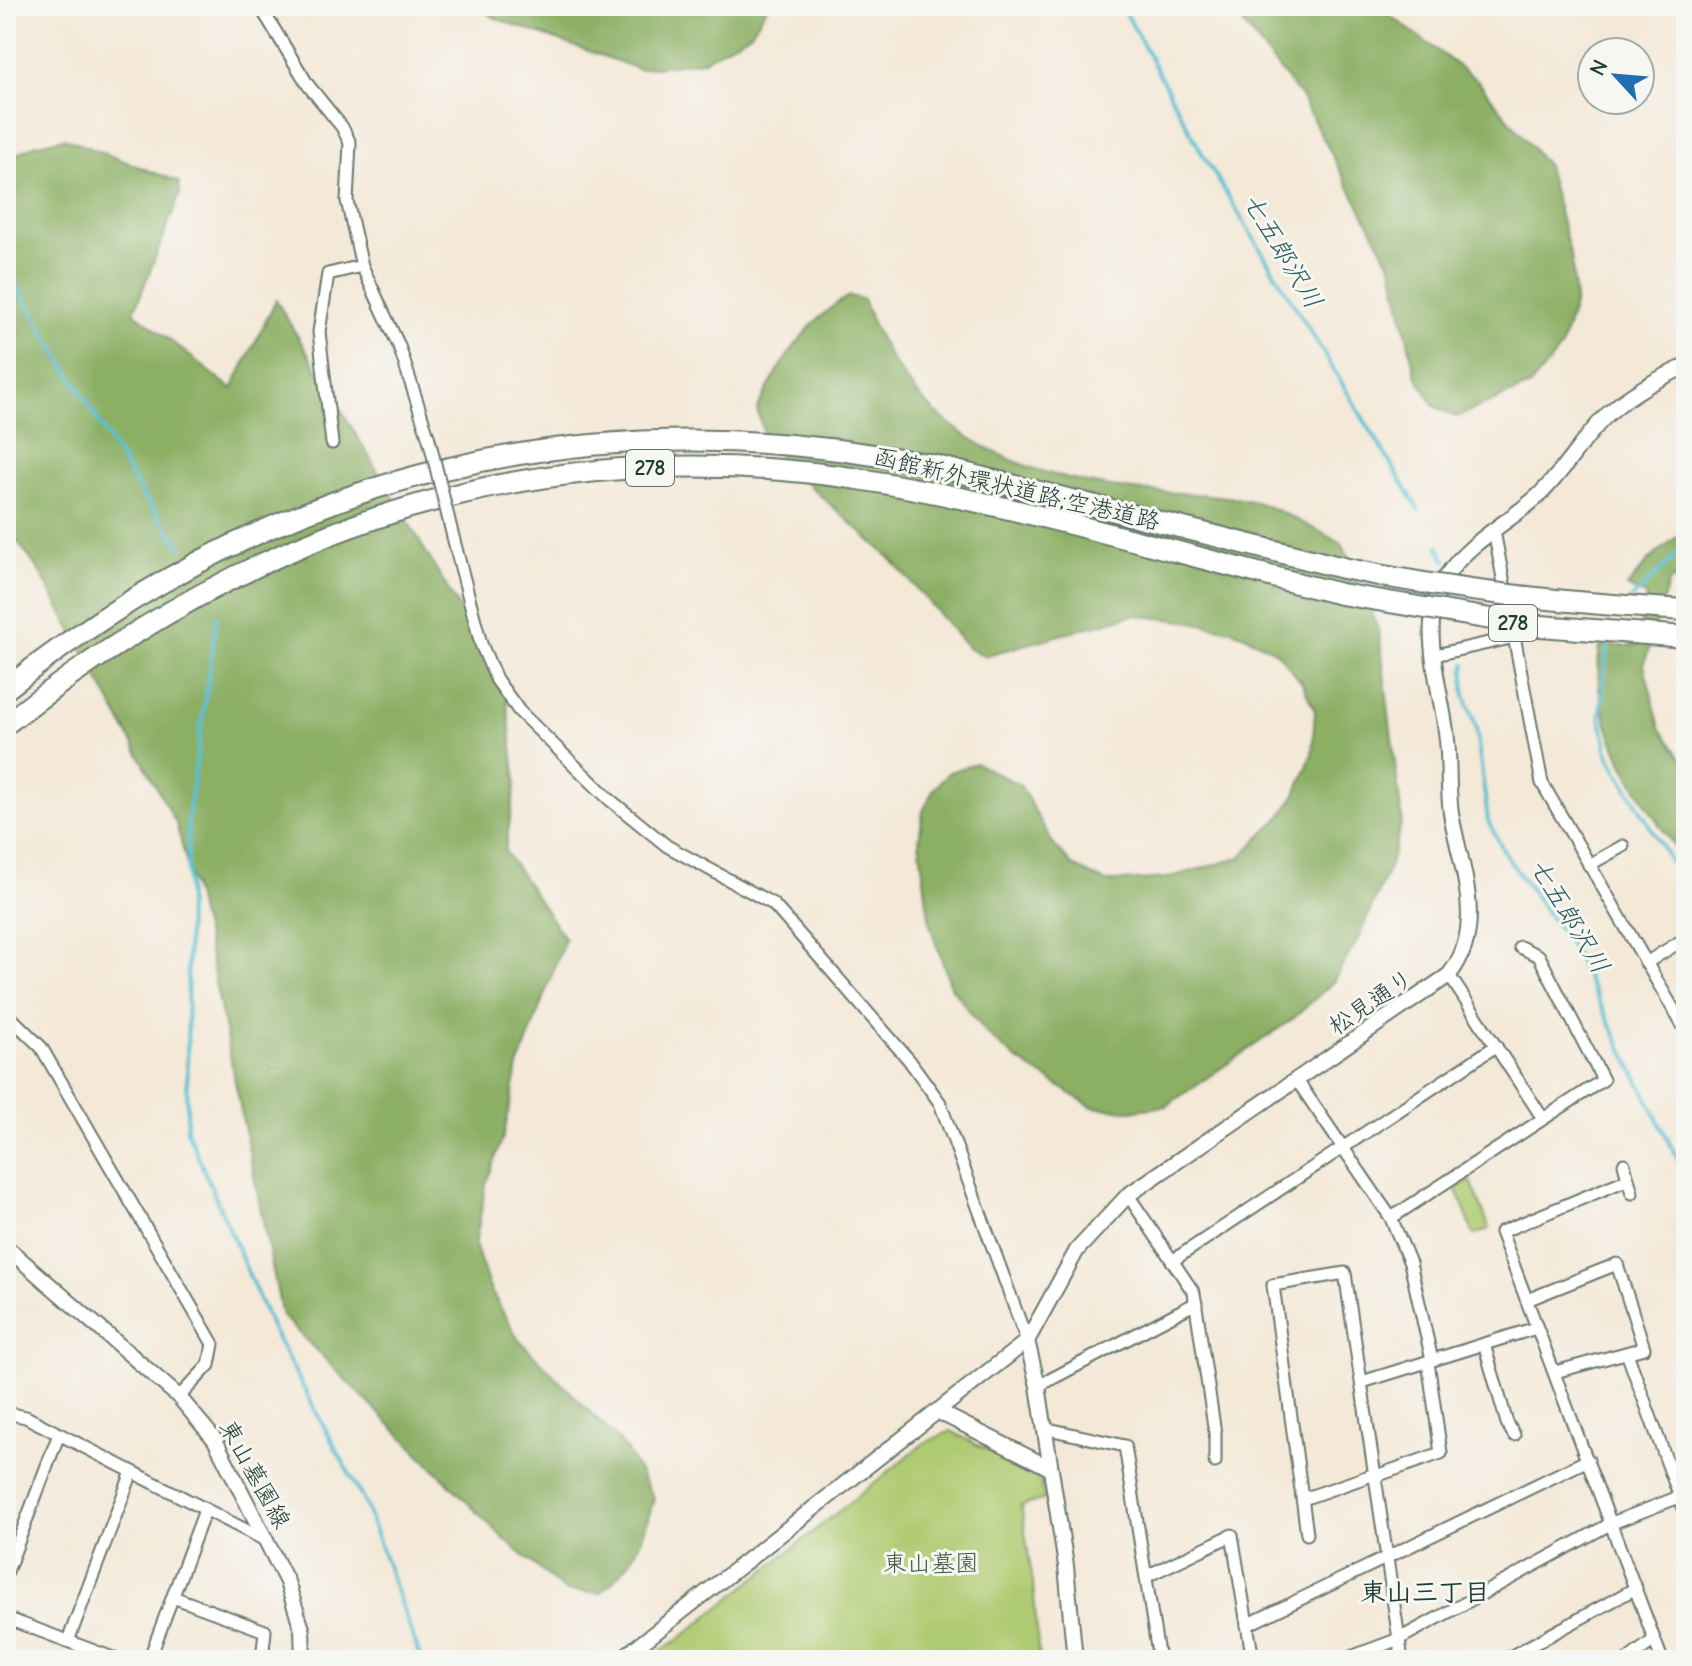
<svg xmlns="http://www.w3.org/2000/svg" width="1692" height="1666" viewBox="0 0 1692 1666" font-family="'Comic Neue','Klee One',sans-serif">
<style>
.green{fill:#afcb71;stroke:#678452;stroke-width:2}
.forest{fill:#8baf63;stroke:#55764c;stroke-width:2}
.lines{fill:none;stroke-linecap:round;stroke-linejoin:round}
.stream{stroke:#56bfd2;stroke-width:4}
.minor-casing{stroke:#6a796d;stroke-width:15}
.tertiary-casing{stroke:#6a796d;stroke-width:18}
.motorway-casing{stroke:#6a796d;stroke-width:24}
.minor{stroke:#fff;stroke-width:11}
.tertiary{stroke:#fff;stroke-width:14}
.motorway{stroke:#fff;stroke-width:20}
.minor-bridge-casing{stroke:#6a796d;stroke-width:15;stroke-linecap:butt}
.motorway-bridge-casing{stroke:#6a796d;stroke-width:24;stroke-linecap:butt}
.minor-bridge{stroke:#fff;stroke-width:11}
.motorway-bridge{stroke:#fff;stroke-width:20}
.labels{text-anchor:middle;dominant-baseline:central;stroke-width:6;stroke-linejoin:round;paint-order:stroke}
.shield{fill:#f6f6f2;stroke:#60746d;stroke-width:2}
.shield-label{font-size:22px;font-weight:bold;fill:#1f3d34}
.street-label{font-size:24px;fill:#1f3d34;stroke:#f6f6f2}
.park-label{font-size:24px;fill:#3c5940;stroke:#f6f6f2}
.water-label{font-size:26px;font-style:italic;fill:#2d5e5c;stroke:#f6f6f2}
.neighbourhood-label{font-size:26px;font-weight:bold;fill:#1f3d34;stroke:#f6f6f2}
</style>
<rect width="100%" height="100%" fill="#f6f6f2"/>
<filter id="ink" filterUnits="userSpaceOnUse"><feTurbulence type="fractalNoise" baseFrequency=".0125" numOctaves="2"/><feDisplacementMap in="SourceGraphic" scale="16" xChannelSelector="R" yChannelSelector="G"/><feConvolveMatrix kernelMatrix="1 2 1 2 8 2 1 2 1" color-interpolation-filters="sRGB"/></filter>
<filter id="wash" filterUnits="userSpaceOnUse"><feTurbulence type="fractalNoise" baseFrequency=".006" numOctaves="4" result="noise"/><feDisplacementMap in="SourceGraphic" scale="32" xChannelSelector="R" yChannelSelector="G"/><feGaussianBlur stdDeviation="1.8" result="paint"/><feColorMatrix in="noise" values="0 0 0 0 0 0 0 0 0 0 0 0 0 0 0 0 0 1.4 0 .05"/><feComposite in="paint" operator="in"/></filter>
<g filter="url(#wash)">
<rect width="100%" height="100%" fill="#f4e8d7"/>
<g class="green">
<path d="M1471,1181L1490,1229L1474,1235L1456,1187Z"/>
<path d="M951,1431L1038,1477L1045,1499L1021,1506L1033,1583L1039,1660H644L678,1640L924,1443Z"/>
</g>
<g class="forest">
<path d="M476,6H768L751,33L702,61L639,69L495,18Z"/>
<path d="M1229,6H1385L1387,13L1477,80L1547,166L1572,261L1575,302L1560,349L1530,386L1456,417L1434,406L1415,373L1392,267L1301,97Z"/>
<path d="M64,138L179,182L180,194L134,312L232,389L276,300L505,685L516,782L505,851L565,939L518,1067L504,1134L486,1184L475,1245L490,1289L518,1339L624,1446L654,1498C641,1543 637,1563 600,1593L565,1591L505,1540L282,1316L207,941L176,823L40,572L6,526V160L34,145Z"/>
<path d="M849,296L863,299C906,424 1006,476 1133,490C1165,493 1231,494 1259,503C1287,513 1315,530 1342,543L1379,632L1402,820L1390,865L1357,941L1333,982L1294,1018L1166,1106L1130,1111L1092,1107L1016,1059L987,1034L951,987L930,925L919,842L923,811L933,790L949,772L976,763L1020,785L1054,845L1073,866L1106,882L1167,878L1239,858L1281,816L1296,794L1312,754L1315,711L1302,683L1277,652L1235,631L1192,622L1133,615L984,656L969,649L891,559L793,471L765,439L757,409C778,367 807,319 849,296Z"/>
<path d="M1686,529V575L1669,581L1644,665L1660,728L1686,764V865C1644,799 1587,729 1600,646H1637L1646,595L1627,587L1648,561Z"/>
</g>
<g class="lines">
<g class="stream">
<path d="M1122,6L1203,155L1419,510"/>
<path d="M6,268L144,497L182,548"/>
<path d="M1438,546L1446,561"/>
<path d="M1630,600L1686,546"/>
<path d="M217,617L188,819L187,1131L274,1333L365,1503L421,1660"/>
<path d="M1608,639L1600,715L1609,757L1686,887"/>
<path d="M1465,664L1464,692L1476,727L1488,821L1507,857L1571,946L1686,1176"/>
</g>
</g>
</g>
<g filter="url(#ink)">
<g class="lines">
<defs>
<g id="minor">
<path d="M260,6L308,85L342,127L350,143L347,201L362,266L399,346L429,439"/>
<path d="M332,443L319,332L328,274L362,266"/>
<path d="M1494,531L1542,783L1686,1031"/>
<path d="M453,537L481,644L496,679L519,711L609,799L667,846L773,904L909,1060L940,1103L1027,1341"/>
<path d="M1435,655L1515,637"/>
<path d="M1589,865L1623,846"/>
<path d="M1646,963L1686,938"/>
<path d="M1449,975L1542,1117"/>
<path d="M6,1013L41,1047L213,1344L209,1365L179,1397"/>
<path d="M1296,1079L1391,1218L1410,1263L1432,1360"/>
<path d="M1624,1164L1632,1193"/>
<path d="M1626,1180L1501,1232L1662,1660"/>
<path d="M1128,1195L1194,1293L1215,1433V1462"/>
<path d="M1391,1218L1603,1080L1539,956L1520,947"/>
<path d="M1172,1261L1496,1046"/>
<path d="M1527,1300L1617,1264L1644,1348L1555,1372"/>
<path d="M1484,1344L1507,1423L1514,1435"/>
<path d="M1627,1353L1686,1514"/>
<path d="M1362,1382L1536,1328"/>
<path d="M1038,1386L1196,1303"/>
<path d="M6,1413L26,1417L267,1541"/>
<path d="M1044,1428L1125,1446L1159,1660"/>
<path d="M1376,1476L1441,1453L1428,1362"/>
<path d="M1303,1499L1375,1474"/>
<path d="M1307,1534L1273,1285L1345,1273L1402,1660"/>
<path d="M6,1574L59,1434"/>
<path d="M1147,1576L1232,1535L1253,1660"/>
<path d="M173,1597L265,1631L262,1660"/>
<path d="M6,1618L118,1660"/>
<path d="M1247,1625L1588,1460"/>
<path d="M68,1641L132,1472"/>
<path d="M149,1660L205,1510"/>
<path d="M1343,1660L1399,1639L1612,1523L1679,1497"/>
<path d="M1510,1660L1508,1658L1636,1588"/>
<path d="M1627,1660L1654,1640"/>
</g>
<g id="tertiary">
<path d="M6,1247L179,1397L215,1440L287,1582L302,1629L303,1660"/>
<path d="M937,1411L1050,1468"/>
<path d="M620,1660L1027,1341"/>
<path d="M1075,1660L1066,1566L1038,1386L1027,1341L1077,1250L1128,1195L1449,975C1486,929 1462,871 1452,819C1447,793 1450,766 1447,740C1442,687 1415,624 1447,575C1469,542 1509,522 1538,496C1565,471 1583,437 1609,413C1631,393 1659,378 1686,366"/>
</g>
<g id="motorway">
<path d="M6,689C281,470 588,397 932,465L1343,568"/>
<path d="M6,724C262,523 538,429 865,480C1026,506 1183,556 1341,594"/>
</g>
</defs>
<use href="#minor" class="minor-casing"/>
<use href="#tertiary" class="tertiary-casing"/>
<use href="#motorway" class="motorway-casing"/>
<use href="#minor" class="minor"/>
<use href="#tertiary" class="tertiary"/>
<use href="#motorway" class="motorway"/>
<defs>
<path id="minor-bridge" d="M429,439L453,537"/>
<g id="motorway-bridge">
<path d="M1343,568C1457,592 1570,603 1686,610"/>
<path d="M1341,594L1527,625L1686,637"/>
</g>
</defs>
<use href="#minor-bridge" class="minor-bridge-casing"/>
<use href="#motorway-bridge" class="motorway-bridge-casing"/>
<use href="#minor-bridge" class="minor-bridge"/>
<use href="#motorway-bridge" class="motorway-bridge"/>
</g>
</g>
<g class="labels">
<g class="shield">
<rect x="626" y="450" width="48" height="36" rx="6"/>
<rect x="1489" y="605" width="48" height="36" rx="6"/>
</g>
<g class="shield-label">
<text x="650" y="468">278</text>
<text x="1513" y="623">278</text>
</g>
<g class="street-label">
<text transform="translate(1017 489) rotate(13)">函館新外環状道路;空港道路</text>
<text transform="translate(1371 1002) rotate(-34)">松見通り</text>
<text transform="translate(255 1474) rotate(61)">東山墓園線</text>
</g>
<g class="park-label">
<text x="931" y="1563">東山墓園</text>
</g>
<g class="water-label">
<text transform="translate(1282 251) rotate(59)">七五郎沢川</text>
<text transform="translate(1569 916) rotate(59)">七五郎沢川</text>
</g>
<g class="neighbourhood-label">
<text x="1425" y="1593">東山三丁目</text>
</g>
</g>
<rect width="1692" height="1666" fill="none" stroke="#f6f6f2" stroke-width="32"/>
<g transform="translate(1616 76) rotate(296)"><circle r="38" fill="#f6f6f2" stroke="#a0aca6" stroke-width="2"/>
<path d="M0-6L14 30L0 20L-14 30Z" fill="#1f6fb2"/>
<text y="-12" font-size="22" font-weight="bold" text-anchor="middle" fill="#1f3d34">N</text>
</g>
</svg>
